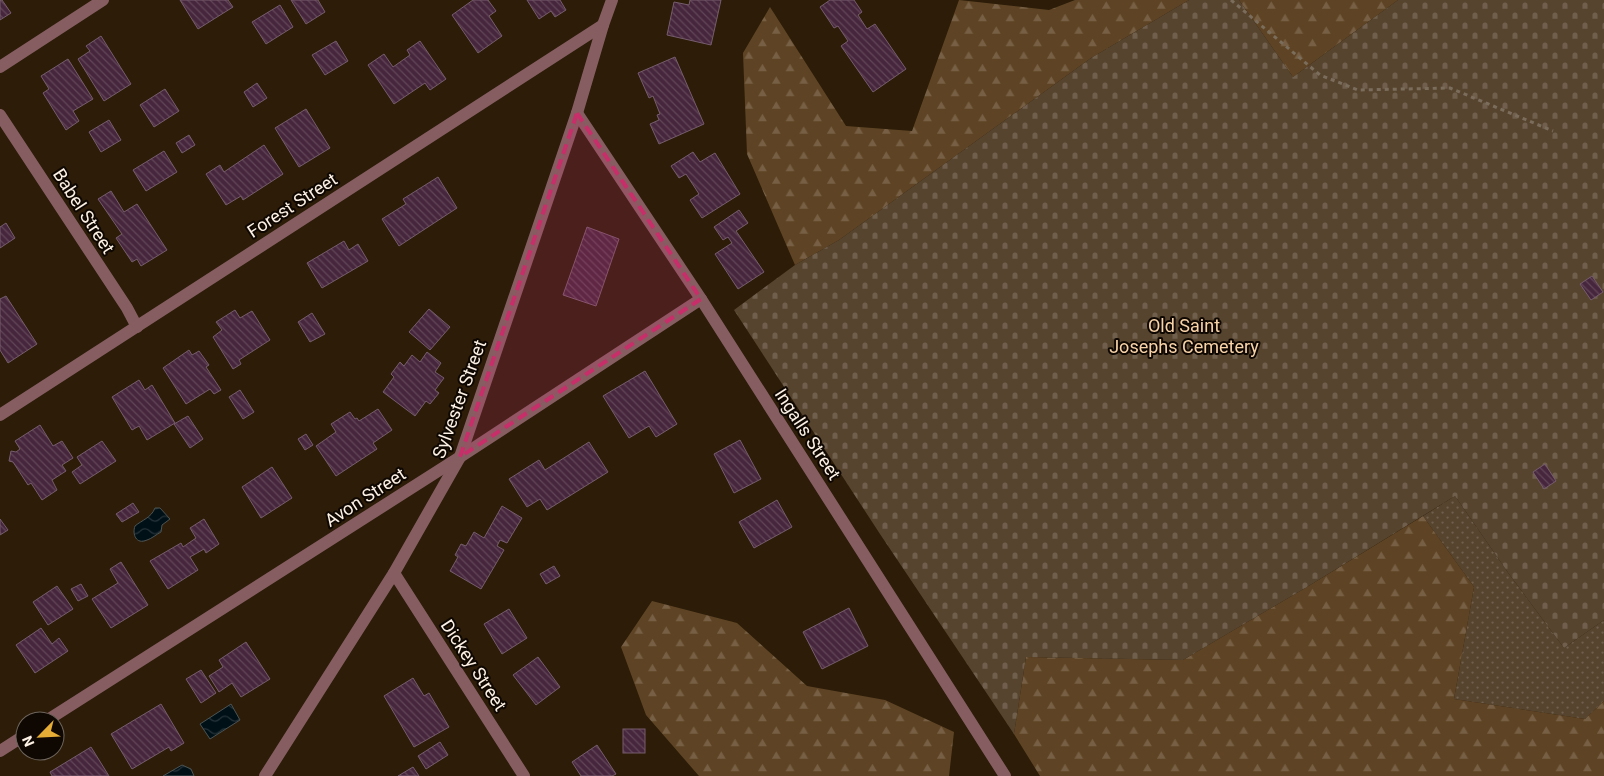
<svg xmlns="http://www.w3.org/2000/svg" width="1604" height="776" viewBox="0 0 1604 776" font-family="Roboto,sans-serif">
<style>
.grass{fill:url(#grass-dots)}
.forest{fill:url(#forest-firs)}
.cemetery{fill:url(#cemetery-stones)}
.water{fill:url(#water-waves);stroke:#4c5454}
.building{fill:url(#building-back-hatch);stroke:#765d6d}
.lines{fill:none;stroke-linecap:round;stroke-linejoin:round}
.path{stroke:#7b6d5c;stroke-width:3;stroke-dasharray:4 4;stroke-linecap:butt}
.minor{stroke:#865e62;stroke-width:12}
.tertiary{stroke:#865e62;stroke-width:12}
.marked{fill:#c82e69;fill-opacity:0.2;stroke:#c82e69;stroke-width:4;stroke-dasharray:10 6;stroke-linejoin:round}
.labels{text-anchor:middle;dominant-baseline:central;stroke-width:4;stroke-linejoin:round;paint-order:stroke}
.street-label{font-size:18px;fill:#fcf1e4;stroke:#0f0802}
.park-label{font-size:18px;fill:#f9d3a8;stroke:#0f0802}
</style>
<defs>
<pattern id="grass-dots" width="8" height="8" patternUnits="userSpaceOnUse" patternTransform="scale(1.25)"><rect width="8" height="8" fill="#57442f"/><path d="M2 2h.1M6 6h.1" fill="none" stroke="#705f4d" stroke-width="1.8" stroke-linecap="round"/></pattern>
<pattern id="forest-firs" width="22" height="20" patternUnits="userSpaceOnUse" patternTransform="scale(1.25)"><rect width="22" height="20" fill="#5e4424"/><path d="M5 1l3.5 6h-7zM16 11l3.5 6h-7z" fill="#765f44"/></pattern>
<pattern id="cemetery-stones" width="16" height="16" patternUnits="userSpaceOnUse" patternTransform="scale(1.25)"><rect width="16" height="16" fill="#57442f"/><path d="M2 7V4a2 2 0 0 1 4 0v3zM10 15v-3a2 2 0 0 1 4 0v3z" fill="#705f4d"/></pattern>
<pattern id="water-waves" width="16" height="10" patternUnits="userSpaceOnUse" patternTransform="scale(1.25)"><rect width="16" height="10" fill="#001017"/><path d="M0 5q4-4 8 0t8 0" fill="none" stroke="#263339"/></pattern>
<pattern id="building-back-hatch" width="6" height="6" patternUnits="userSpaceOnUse" patternTransform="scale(1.25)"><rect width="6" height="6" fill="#46263c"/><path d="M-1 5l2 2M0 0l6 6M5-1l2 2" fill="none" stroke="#624658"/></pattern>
</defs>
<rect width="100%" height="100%" fill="#2c1c08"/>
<path class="grass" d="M1455,496L1509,574L1564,648L1604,620V701L1585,719L1454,699L1474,587L1423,516Z"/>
<g class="forest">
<path d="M959,0L1049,10L1075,0H1189L1091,58L839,240L795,265L747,154L743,53L770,7L846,126L912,131Z"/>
<path d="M1239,0H1398L1293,77Z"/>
<path d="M1423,516L1474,587L1454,699L1585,719L1604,701V776H1040L1014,734L1026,657L1183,660L1307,587Z"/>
<path d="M652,601L737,623L807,686L885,700L954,732L949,776H699L646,715L621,647Z"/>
</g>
<path class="cemetery" d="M1189,0H1239L1293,77L1398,0H1604V620L1564,648L1509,574L1455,496L1307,587L1183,660L1026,657L1014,734L880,534L734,310L795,265L839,240L1091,58Z"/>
<g class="water">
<path d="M155,508H160L170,519L162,525L161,532C157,534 151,539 147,540C136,545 132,534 135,526C142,520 151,518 155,508Z"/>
<path d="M231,704L240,720L210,739L200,724Z"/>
<path d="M182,765L191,769L194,776H163Z"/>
</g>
<g class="building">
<path d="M0,0H2L11,13L0,20Z"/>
<path d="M180,0H228L233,7L198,29Z"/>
<path d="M291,0H318L325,12L306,24Z"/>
<path d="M473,0H488L496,11L489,16L502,36L478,53L452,15Z"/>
<path d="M527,0H560L566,10L555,17L551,11L539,19Z"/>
<path d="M690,0H721L711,45L667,35L674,2L689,5Z"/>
<path d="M830,0H854L862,12L858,15L867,29L875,24L906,69L873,92L841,46L848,41L838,26L834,28L820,7Z"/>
<path d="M280,5L293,27L266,44L252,22Z"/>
<path d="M101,36L131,84L104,101L78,59L90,51L86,46Z"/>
<path d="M336,41L348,61L325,75L312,55Z"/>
<path d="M420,41L446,79L430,90L425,83L394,104L368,65L384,54L393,67L410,55L407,50Z"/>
<path d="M675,57L704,124L659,144L650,124L659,120L657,115L660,114L653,96L649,98L638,73Z"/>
<path d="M68,59L93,99L73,111L79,121L66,130L43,93L49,89L41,76Z"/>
<path d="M257,83L267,98L253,107L244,92Z"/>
<path d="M165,89L179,111L154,127L140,105Z"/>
<path d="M306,109L330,148L299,167L275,128Z"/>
<path d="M109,120L121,140L101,152L89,132Z"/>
<path d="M189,135L195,145L182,153L176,143Z"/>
<path d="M264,145L283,174L243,200L241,196L226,205L206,174L220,165L224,172Z"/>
<path d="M164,151L177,172L146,191L133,170Z"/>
<path d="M693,152L700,162L715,153L740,194L702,218L690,200L699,194L686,174L679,178L671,166Z"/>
<path d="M438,177L457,208L399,246L382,219L406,204L403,199Z"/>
<path d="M111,191L124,212L137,204L167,250L141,266L137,259L132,262L116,238L122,234L98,199Z"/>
<path d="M739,210L748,223L736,231L764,272L738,289L715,254L732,243L728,237L723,240L714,227Z"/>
<path d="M6,223L15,238L0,248V227Z"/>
<path d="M587,227L619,239L596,306L563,295Z"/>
<path d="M344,241L349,250L358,244L368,261L322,288L307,263Z"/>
<path d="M1592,276L1603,292L1591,300L1580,284Z"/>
<path d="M6,296L37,344L8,363L0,350V299Z"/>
<path d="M429,309L450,327L430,350L409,332Z"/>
<path d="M235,310L240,318L252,311L270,340L239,360L241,364L233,369L213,337L222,330L216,322Z"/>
<path d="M312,313L325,334L310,342L298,322Z"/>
<path d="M189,350L192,355L199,351L209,365L206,367L221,390L214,394L210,389L186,404L163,368Z"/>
<path d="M427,352L441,363L435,372L444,378L435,390L439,393L430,404L426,401L415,416L383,392L394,377L391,374L400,362L404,366L412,355L420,362Z"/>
<path d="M645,371L677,424L656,437L649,426L629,438L603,396Z"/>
<path d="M139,380L145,390L152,385L175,423L147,440L139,426L132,430L112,397Z"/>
<path d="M240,390L254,412L243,419L229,397Z"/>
<path d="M378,409L392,430L373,443L377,449L336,476L316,446L336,432L331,424L350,412L355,419L357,418L359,421Z"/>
<path d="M188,416L203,439L190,448L174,424Z"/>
<path d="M40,425L53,446L62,441L73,458L62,465L66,471L52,480L57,490L42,500L31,483L28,485L13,462L9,461L11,451L16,452L20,449L15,441Z"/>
<path d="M306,434L313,445L305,450L298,439Z"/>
<path d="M740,440L761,479L734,493L714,454Z"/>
<path d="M102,441L116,461L80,484L72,472L82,465L77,457Z"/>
<path d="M589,442L608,472L547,510L540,499L527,507L509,479L539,460L545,470Z"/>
<path d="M1545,464L1556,481L1544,489L1533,472Z"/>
<path d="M272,467L292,498L261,518L242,487Z"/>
<path d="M777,500L792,527L754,548L739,522Z"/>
<path d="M133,503L139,512L122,522L116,514Z"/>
<path d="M502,506L522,518L507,543L500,540L497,546L504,550L481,589L450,571L458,557L455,555L461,544L466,546L474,532L484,538Z"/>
<path d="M0,519L8,530L0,535Z"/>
<path d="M204,519L219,544L206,553L204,549L190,557L198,570L168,589L150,561L181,543L183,547L196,538L190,528Z"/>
<path d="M121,562L148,605L111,628L92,599L118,583L110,569Z"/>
<path d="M554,566L560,576L546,584L540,574Z"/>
<path d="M81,584L88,596L78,601L71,589Z"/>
<path d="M57,586L73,609L48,625L33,602Z"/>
<path d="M849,608L868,646L822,669L803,632Z"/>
<path d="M509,609L527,638L502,654L484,624Z"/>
<path d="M41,628L52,644L59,638L68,651L35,673L16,645Z"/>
<path d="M246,642L270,679L241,697L232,683L219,692L209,676L223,667L219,660Z"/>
<path d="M538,657L560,687L536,705L513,675Z"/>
<path d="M201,670L216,693L201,703L186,679Z"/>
<path d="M413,678L424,696L429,693L449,727L414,747L384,696Z"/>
<path d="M161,704L184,743L171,751L169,747L132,769L111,734Z"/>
<rect x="623" y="729" width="22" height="24"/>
<path d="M440,742L448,755L426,769L418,756Z"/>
<path d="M597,745L616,774L612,776H581L572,762Z"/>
<path d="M91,747L109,776H52L50,772Z"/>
<path d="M413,767L419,776H398Z"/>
</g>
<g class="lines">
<path class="path" d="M1231,0L1320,75L1358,90L1450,88L1553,131"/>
<g class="minor">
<path d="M0,67L103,0"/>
<path d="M577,113L701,299L1005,776"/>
<path d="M0,115L127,308L137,327"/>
<path d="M0,415L603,25"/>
<path d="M394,573L524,776"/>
<path d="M46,721L460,457L701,299"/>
<path d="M0,751L25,735"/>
</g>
<path class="tertiary" d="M265,776L394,573L460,457L577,113L603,25L612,0"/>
</g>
<path class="marked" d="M577,113L701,299L460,457Z"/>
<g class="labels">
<g class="street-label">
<text transform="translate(292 205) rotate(-33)">Forest Street</text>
<text transform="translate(84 211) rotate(57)">Babel Street</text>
<text transform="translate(459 399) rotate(-70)">Sylvester Street</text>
<text transform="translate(808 434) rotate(57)">Ingalls Street</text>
<text transform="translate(365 497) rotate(-33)">Avon Street</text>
<text transform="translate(474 665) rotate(57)">Dickey Street</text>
</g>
<g class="park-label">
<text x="1184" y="325">Old Saint<tspan x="1184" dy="21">Josephs Cemetery</tspan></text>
</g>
</g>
<g transform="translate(40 736) rotate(246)"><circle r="24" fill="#0f0802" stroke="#6e655c"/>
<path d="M0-4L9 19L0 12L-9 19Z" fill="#e5ad35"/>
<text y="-8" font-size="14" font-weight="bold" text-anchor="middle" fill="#fcf1e4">N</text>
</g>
</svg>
